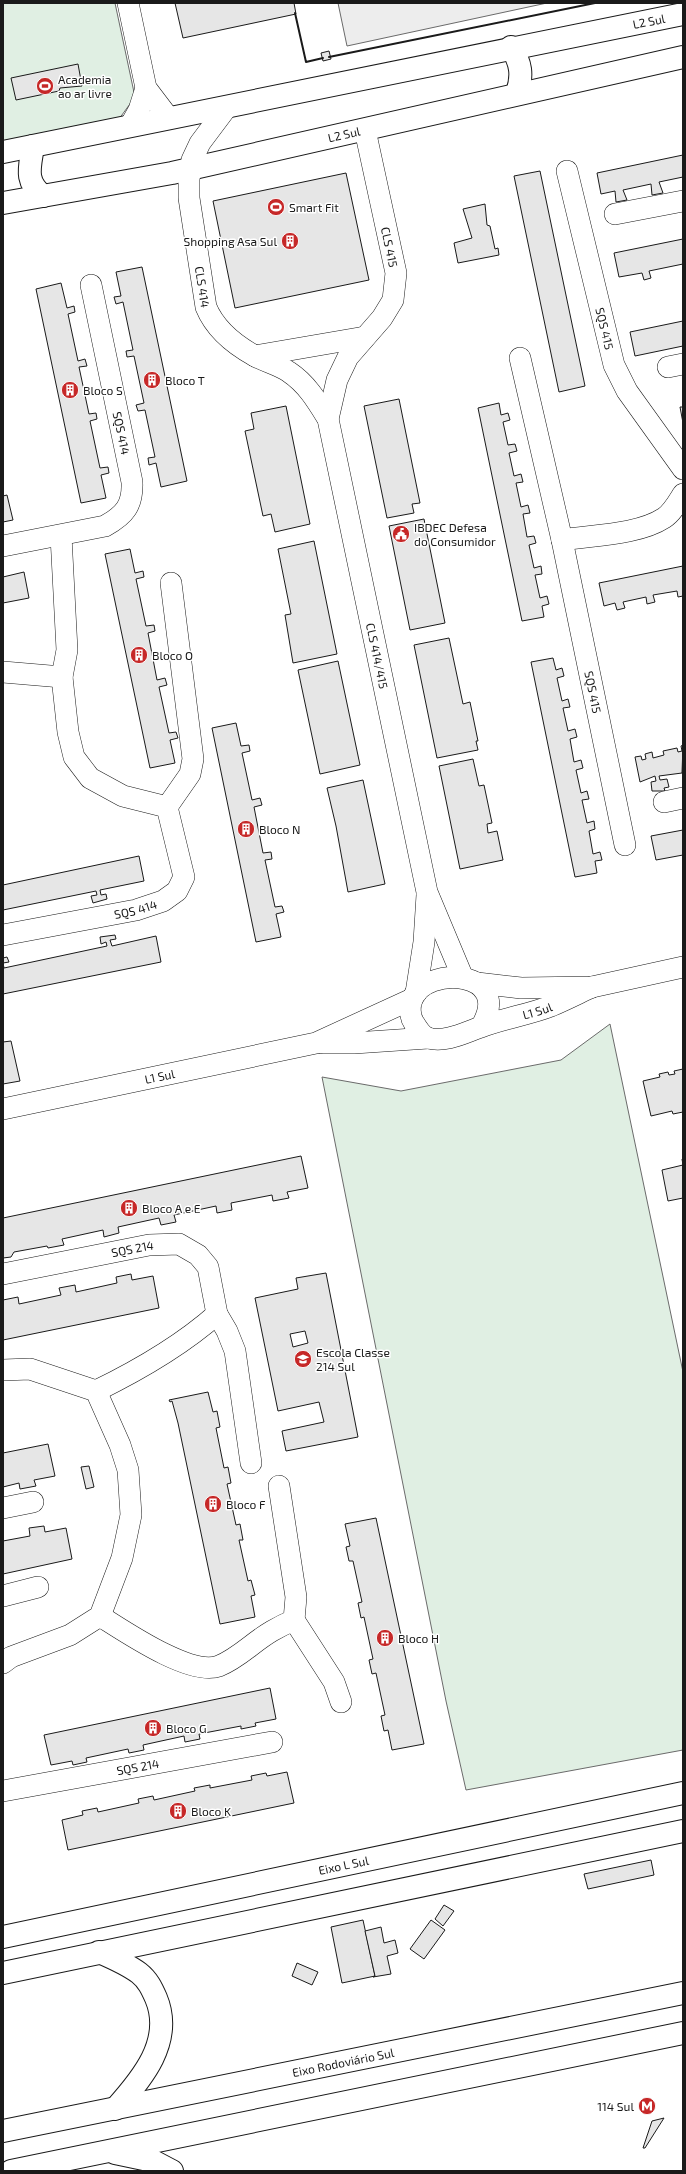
<svg xmlns="http://www.w3.org/2000/svg" width="686" height="2174" viewBox="0 0 686 2174" font-family="'Exo 2',sans-serif">
<style>
.green{fill:#e0efe3;stroke:#6a6a6a}
.parking{fill:#ededed;stroke:#6a6a6a}
.building{fill:#e6e6e6;stroke:#1a1a1a;fill-rule:evenodd}
.lines{fill:none;stroke-linecap:round;stroke-linejoin:round}
.minor-casing{stroke:#1a1a1a;stroke-width:22}
.major-casing{stroke:#1a1a1a;stroke-width:24}
.highway-casing{stroke:#1a1a1a;stroke-width:24}
.minor{stroke:#fff;stroke-width:21}
.major{stroke:#fff;stroke-width:22}
.highway{stroke:#fff;stroke-width:22}
.wall{stroke:#1a1a1a;stroke-width:2}
.labels{text-anchor:middle;dominant-baseline:central;stroke-width:3;stroke-linejoin:round;paint-order:stroke}
.street-label{font-size:12px;fill:#1a1a1a;stroke:#fff}
.poi-label{font-size:12px;fill:#1a1a1a;stroke:#fff;text-anchor:start}
</style>
<rect width="100%" height="100%" fill="#fff"/>
<g class="green">
<path d="M3,3H115L135,97L119,119L3,142Z"/>
<path d="M610,1024L683,1372V1750L466,1790L446,1701L322,1077L401,1091L561,1060Z"/>
</g>
<path class="parking" d="M338,3H547L347,46Z"/>
<g class="building">
<path d="M175,3H294L296,14L183,38Z"/>
<path d="M329,51L331,59L323,61L321,53Z"/>
<path d="M78,64L82,86L60,88L59,91L16,100L11,78Z"/>
<path d="M683,155V177L659,182L663,193L652,195L651,184L623,190L627,200L616,202L615,191L601,194L597,173Z"/>
<path d="M540,171L585,386L559,392L514,176Z"/>
<path d="M346,173L369,280L235,308L213,201Z"/>
<path d="M485,204L487,225L490,226L495,249L498,248L499,255L458,263L454,243L472,238L463,209Z"/>
<path d="M683,239V264L649,271L651,278L644,280L642,273L619,277L614,253Z"/>
<path d="M142,267L187,481L161,487L156,463L149,465L148,458L155,457L145,410L138,411L136,405L144,403L134,356L127,357L126,351L133,350L123,302L116,304L114,297L121,296L116,272Z"/>
<path d="M61,283L67,308L74,306L75,312L68,314L78,361L85,359L87,366L79,367L89,414L96,413L97,419L90,421L100,468L108,467L109,473L101,475L106,498L81,503L36,289Z"/>
<path d="M683,321V346L635,356L630,332Z"/>
<path d="M399,399L420,503L412,504L414,513L387,518L364,406Z"/>
<path d="M499,403L501,415L508,413L510,420L503,422L508,445L515,444L517,451L509,453L514,476L521,474L523,482L516,483L521,507L528,505L530,513L523,514L527,537L534,536L536,543L529,545L534,568L541,566L542,574L535,575L540,598L547,596L549,604L542,606L544,617L522,621L478,408Z"/>
<path d="M286,406L310,524L275,532L271,514L263,516L245,431L254,429L251,413Z"/>
<path d="M680,407H683V423Z"/>
<path d="M7,495L13,520L3,522V496Z"/>
<path d="M424,519L445,623L410,630L389,526Z"/>
<path d="M314,541L337,654L293,663L285,615L291,614L278,549Z"/>
<path d="M130,549L135,573L143,571L144,577L136,579L146,626L154,625L155,631L148,633L157,680L165,678L167,685L159,687L169,733L176,732L178,738L170,740L175,763L150,768L105,554Z"/>
<path d="M683,566V596L678,597L677,591L653,595L655,602L647,604L646,597L623,602L625,608L617,610L615,603L604,606L599,583Z"/>
<path d="M24,572L29,598L3,603V577Z"/>
<path d="M449,638L463,704L470,702L478,741H476L478,750L437,758L414,645Z"/>
<path d="M553,658L556,670L562,668L564,676L557,678L562,701L568,699L570,707L563,708L568,731L575,729L577,737L570,739L574,762L581,760L583,768L576,770L581,793L587,791L589,799L582,800L587,823L594,821L595,829L589,831L593,854L600,852L602,860L595,861L597,873L575,877L531,662Z"/>
<path d="M338,661L360,765L320,774L298,670Z"/>
<path d="M236,723L241,746L249,745L250,751L242,753L252,800L260,798L262,805L254,807L263,853L271,852L272,859L265,860L275,907L282,906L284,912L276,914L281,937L256,942L212,728Z"/>
<path d="M683,745L682,773L659,776L660,780L667,779L669,787L664,788L665,791H652L651,782L656,781L655,776L640,782L635,757L641,756L642,760L646,759L645,754L652,752L653,758L664,755L663,751L677,748L678,752L682,751L681,746Z"/>
<path d="M473,759L479,786L484,785L492,823L487,824L488,833L497,831L503,860L460,869L439,766Z"/>
<path d="M363,780L385,884L348,892L336,826L327,788Z"/>
<path d="M683,830V855L656,860L651,836Z"/>
<path d="M139,856L144,881L100,890L101,895L106,894L107,899L93,903L91,896L97,895L96,891L3,910V885Z"/>
<path d="M115,935L116,939L110,940L112,946L156,936L161,962L3,994V958L7,957L9,962L3,963L4,968L107,946L106,942L101,944L100,937Z"/>
<path d="M11,1041L20,1081L3,1084V1042Z"/>
<path d="M683,1069V1112L673,1114L672,1111L651,1116L643,1081L660,1077L659,1074L668,1072L669,1075L675,1074L674,1071Z"/>
<path d="M301,1156L308,1188L287,1192L289,1198L273,1201L272,1195L231,1203L232,1210L217,1213L216,1206L174,1215L176,1222L161,1225L159,1218L118,1227L119,1233L104,1237L103,1230L62,1239L64,1245L48,1248L47,1246L14,1252L11,1257L3,1258V1218Z"/>
<path d="M682,1159H683V1198L668,1201L662,1170L683,1165Z"/>
<path d="M326,1273L358,1437L286,1451L282,1431L324,1422L319,1402L278,1411L255,1298L298,1289L296,1278ZM305,1331L308,1343L293,1347L290,1334Z"/>
<path d="M131,1274L132,1280L153,1276L159,1308L3,1340V1300L18,1297L19,1304L61,1295L59,1288L75,1285L76,1292L117,1283L116,1277Z"/>
<path d="M208,1392L213,1412L217,1411L220,1427L216,1428L224,1468L228,1467L231,1483L227,1484L236,1525L240,1524L243,1540H239L248,1581L251,1580L255,1595L251,1596L255,1617L220,1624L178,1423L172,1401L170,1402L169,1400Z"/>
<path d="M48,1444L55,1476L34,1480L36,1486L20,1489L19,1483L3,1487V1453Z"/>
<path d="M89,1466L94,1487L86,1489L81,1467Z"/>
<path d="M376,1518L424,1744L392,1750L388,1730L384,1731L381,1716L385,1715L376,1673L372,1674L369,1660L373,1659L364,1617L361,1618L358,1603L362,1602L353,1561H349L346,1547L350,1546L345,1524Z"/>
<path d="M44,1526L45,1532L66,1528L72,1559L3,1574V1541L30,1536L29,1528Z"/>
<path d="M270,1688L276,1719L255,1723L256,1726L241,1729V1726L199,1734L200,1739L185,1742L184,1736L143,1745L144,1750L129,1753L128,1749L86,1758L87,1762L73,1765L72,1761L51,1765L44,1735Z"/>
<path d="M287,1772L294,1803L68,1850L62,1820L83,1815L82,1811L97,1808L98,1812L139,1803L138,1799L153,1796L154,1800L195,1791L194,1788L210,1785V1788L252,1780L251,1776L266,1773L267,1776Z"/>
<path d="M651,1860L654,1875L588,1889L584,1874Z"/>
<path d="M444,1905L454,1911L443,1926L435,1919Z"/>
<path d="M363,1920L375,1976L342,1983L331,1927Z"/>
<path d="M431,1920L445,1930L424,1959L410,1949Z"/>
<path d="M381,1927L384,1943L395,1940L398,1953L387,1956L391,1974L373,1977L375,1976L365,1931Z"/>
<path d="M297,1963L318,1972L312,1985L292,1976Z"/>
<path d="M664,2118L645,2148H643L652,2121Z"/>
</g>
<g class="lines">
<defs>
<g id="minor">
<path d="M128,3L146,88L168,117"/>
<path id="s1" d="M227,107L200,143L192,160L189,179V198L206,307C215,329 235,345 255,356C266,362 279,365 289,372C307,384 317,401 328,419L427,892L463,978"/>
<path d="M130,126L139,110L146,88"/>
<path id="s2" d="M567,171L614,365L627,391L683,469"/>
<path d="M615,214L683,201"/>
<path d="M255,356L365,337"/>
<path id="s3" d="M520,358L562,540L625,845"/>
<path d="M668,367L683,364"/>
<path d="M328,419L337,380L348,357L382,318L393,300L396,273L365,130"/>
<path d="M562,540C592,535 638,535 664,518C672,513 678,502 683,494"/>
<path d="M3,546L105,526C125,515 133,505 132,482L91,285"/>
<path d="M3,672L62,677"/>
<path d="M664,802L683,798"/>
<path d="M167,807L190,774L193,759L171,583"/>
<path id="s4" d="M3,935L136,910L163,901L177,891L184,877L167,807L123,796L90,778L74,757L68,732L62,677L67,650L61,536"/>
<path d="M477,983L521,988L592,987L683,967"/>
<path d="M416,993L424,942L427,895"/>
<path id="s5" d="M481,1027C515,970 425,964 412,1000C409,1007 410,1017 414,1023C417,1028 422,1036 428,1038C446,1043 466,1032 481,1027C504,1018 528,1015 551,1006C565,1000 579,993 592,987"/>
<path d="M323,1043H354L428,1038"/>
<path id="s6" d="M3,1109L316,1043L412,999"/>
<path id="s7" d="M3,1274L149,1245L179,1244L198,1255L208,1267L217,1314L227,1331L235,1351L251,1463"/>
<path d="M3,1370L30,1369L96,1391L120,1445L128,1470L131,1515L122,1558L100,1616L70,1635L11,1657L3,1663"/>
<path d="M96,1391C139,1370 181,1346 217,1314"/>
<path d="M3,1508L33,1502"/>
<path d="M3,1596L38,1587"/>
<path d="M100,1616C124,1631 191,1677 219,1666C239,1658 253,1642 272,1631C279,1627 287,1623 294,1620L296,1597L279,1486"/>
<path d="M294,1620L334,1682L341,1702"/>
<path id="s8" d="M3,1791L272,1742"/>
</g>
<g id="major">
<path d="M511,47C521,63 523,75 517,93"/>
<path d="M33,146C30,167 24,181 43,196"/>
<path id="s9" d="M3,152L683,14"/>
<path id="s10" d="M3,203L172,173L683,57"/>
<path id="s11" d="M3,1937L683,1793"/>
<path d="M3,1973L683,1831"/>
</g>
<g id="highway">
<path d="M99,1952C113,1958 127,1964 139,1973C148,1980 152,1989 156,1998C174,2041 142,2079 115,2109"/>
<path id="s12" d="M3,2131L683,1993"/>
<path d="M115,2153L153,2161L172,2171"/>
<path d="M11,2171L683,2033"/>
</g>
</defs>
<use href="#minor" class="minor-casing"/>
<use href="#major" class="major-casing"/>
<use href="#highway" class="highway-casing"/>
<use href="#minor" class="minor"/>
<use href="#major" class="major"/>
<use href="#highway" class="highway"/>
<g class="wall">
<path d="M295,13L306,62L323,58"/>
<path d="M329,57L595,3"/>
</g>
</g>
<defs>
<symbol id="stadium-disc" viewBox="-11 -11 22 22"><circle r="9.5" fill="#c62828" stroke="#fff"/><path d="M0-5a6.5 5 0 1 0 0 10a6.5 5 0 1 0 0-10ZM-3.5-1.8h7v3.6h-7Z" fill="#fff"/></symbol>
<symbol id="building-disc" viewBox="-11 -11 22 22"><circle r="9.5" fill="#c62828" stroke="#fff"/><path d="M-4-6H4V6H1V3H-1V6H-4ZM-2.5-4.3h1.7v1.8h-1.7ZM.8-4.3h1.7v1.8H.8ZM-2.5-1h1.7V.8h-1.7ZM.8-1h1.7V.8H.8Z" fill="#fff"/></symbol>
<symbol id="civic-disc" viewBox="-11 -11 22 22"><circle r="9.5" fill="#c62828" stroke="#fff"/><path d="M-.6-6.5H3V-4.5H.6V-3L4-1V1h2V6H-6V1h2V-1L-.6-3ZM-1.2 2.5V6h2.4V2.5Z" fill="#fff"/></symbol>
<symbol id="school-disc" viewBox="-11 -11 22 22"><circle r="9.5" fill="#c62828" stroke="#fff"/><path d="M0-5L7-2L0 1L-7-2ZM-4 1L0 2.5L4 1V4Q0 6-4 4Z" fill="#fff"/></symbol>
<symbol id="metro-disc" viewBox="-11 -11 22 22"><circle r="9.5" fill="#c62828" stroke="#fff"/><path d="M-5.5 5V-5H-3L0 0L3-5H5.5V5H3V-.5L0 4L-3-.5V5Z" fill="#fff"/></symbol>
</defs>
<g fill-rule="evenodd">
<use href="#stadium-disc" x="35" y="76" width="20" height="20"/>
<use href="#stadium-disc" x="266" y="197" width="20" height="20"/>
<use href="#building-disc" x="280" y="231" width="20" height="20"/>
<use href="#building-disc" x="142" y="370" width="20" height="20"/>
<use href="#building-disc" x="60" y="380" width="20" height="20"/>
<use href="#civic-disc" x="391" y="524" width="20" height="20"/>
<use href="#building-disc" x="129" y="645" width="20" height="20"/>
<use href="#building-disc" x="236" y="819" width="20" height="20"/>
<use href="#building-disc" x="119" y="1198" width="20" height="20"/>
<use href="#school-disc" x="293" y="1349" width="20" height="20"/>
<use href="#building-disc" x="203" y="1494" width="20" height="20"/>
<use href="#building-disc" x="375" y="1628" width="20" height="20"/>
<use href="#building-disc" x="143" y="1718" width="20" height="20"/>
<use href="#building-disc" x="168" y="1801" width="20" height="20"/>
<use href="#metro-disc" x="637" y="2096" width="20" height="20"/>
</g>
<g class="labels">
<g class="street-label">
<text stroke="none"><textPath href="#s9" startOffset="659">L2 Sul</textPath></text>
<text stroke="none"><textPath href="#s10" startOffset="348">L2 Sul</textPath></text>
<text transform="translate(390 247) rotate(78)">CLS 415</text>
<text stroke="none"><textPath href="#s1" startOffset="192">CLS 414</textPath></text>
<text stroke="none"><textPath href="#s2" startOffset="162">SQS 415</textPath></text>
<text transform="translate(122 433) rotate(78)">SQS 414</text>
<text stroke="none"><textPath href="#s1" startOffset="624">CLS 414/415</textPath></text>
<text stroke="none"><textPath href="#s3" startOffset="342">SQS 415</textPath></text>
<text stroke="none"><textPath href="#s4" startOffset="135">SQS 414</textPath></text>
<text stroke="none"><textPath href="#s5" startOffset="282">L1 Sul</textPath></text>
<text stroke="none"><textPath href="#s6" startOffset="160">L1 Sul</textPath></text>
<text stroke="none"><textPath href="#s7" startOffset="132">SQS 214</textPath></text>
<text stroke="none"><textPath href="#s8" startOffset="137">SQS 214</textPath></text>
<text stroke="none"><textPath href="#s11" startOffset="348">Eixo L Sul</textPath></text>
<text stroke="none"><textPath href="#s12" startOffset="347">Eixo Rodoviário Sul</textPath></text>
</g>
<g class="poi-label">
<text x="58" y="79">Academia<tspan x="58" dy="14">ao ar livre</tspan></text>
<text x="289" y="207">Smart Fit</text>
<text x="277" y="241" text-anchor="end">Shopping Asa Sul</text>
<text x="165" y="380">Bloco T</text>
<text x="83" y="390">Bloco S</text>
<text x="414" y="527">IBDEC Defesa<tspan x="414" dy="14">do Consumidor</tspan></text>
<text x="152" y="655">Bloco O</text>
<text x="259" y="829">Bloco N</text>
<text x="142" y="1208">Bloco A e E</text>
<text x="316" y="1352">Escola Classe<tspan x="316" dy="14">214 Sul</tspan></text>
<text x="226" y="1504">Bloco F</text>
<text x="398" y="1638">Bloco H</text>
<text x="166" y="1728">Bloco G</text>
<text x="191" y="1811">Bloco K</text>
<text x="634" y="2106" text-anchor="end">114 Sul</text>
</g>
</g>
<rect width="686" height="2174" fill="none" stroke="#1a1a1a" stroke-width="8"/>
</svg>
